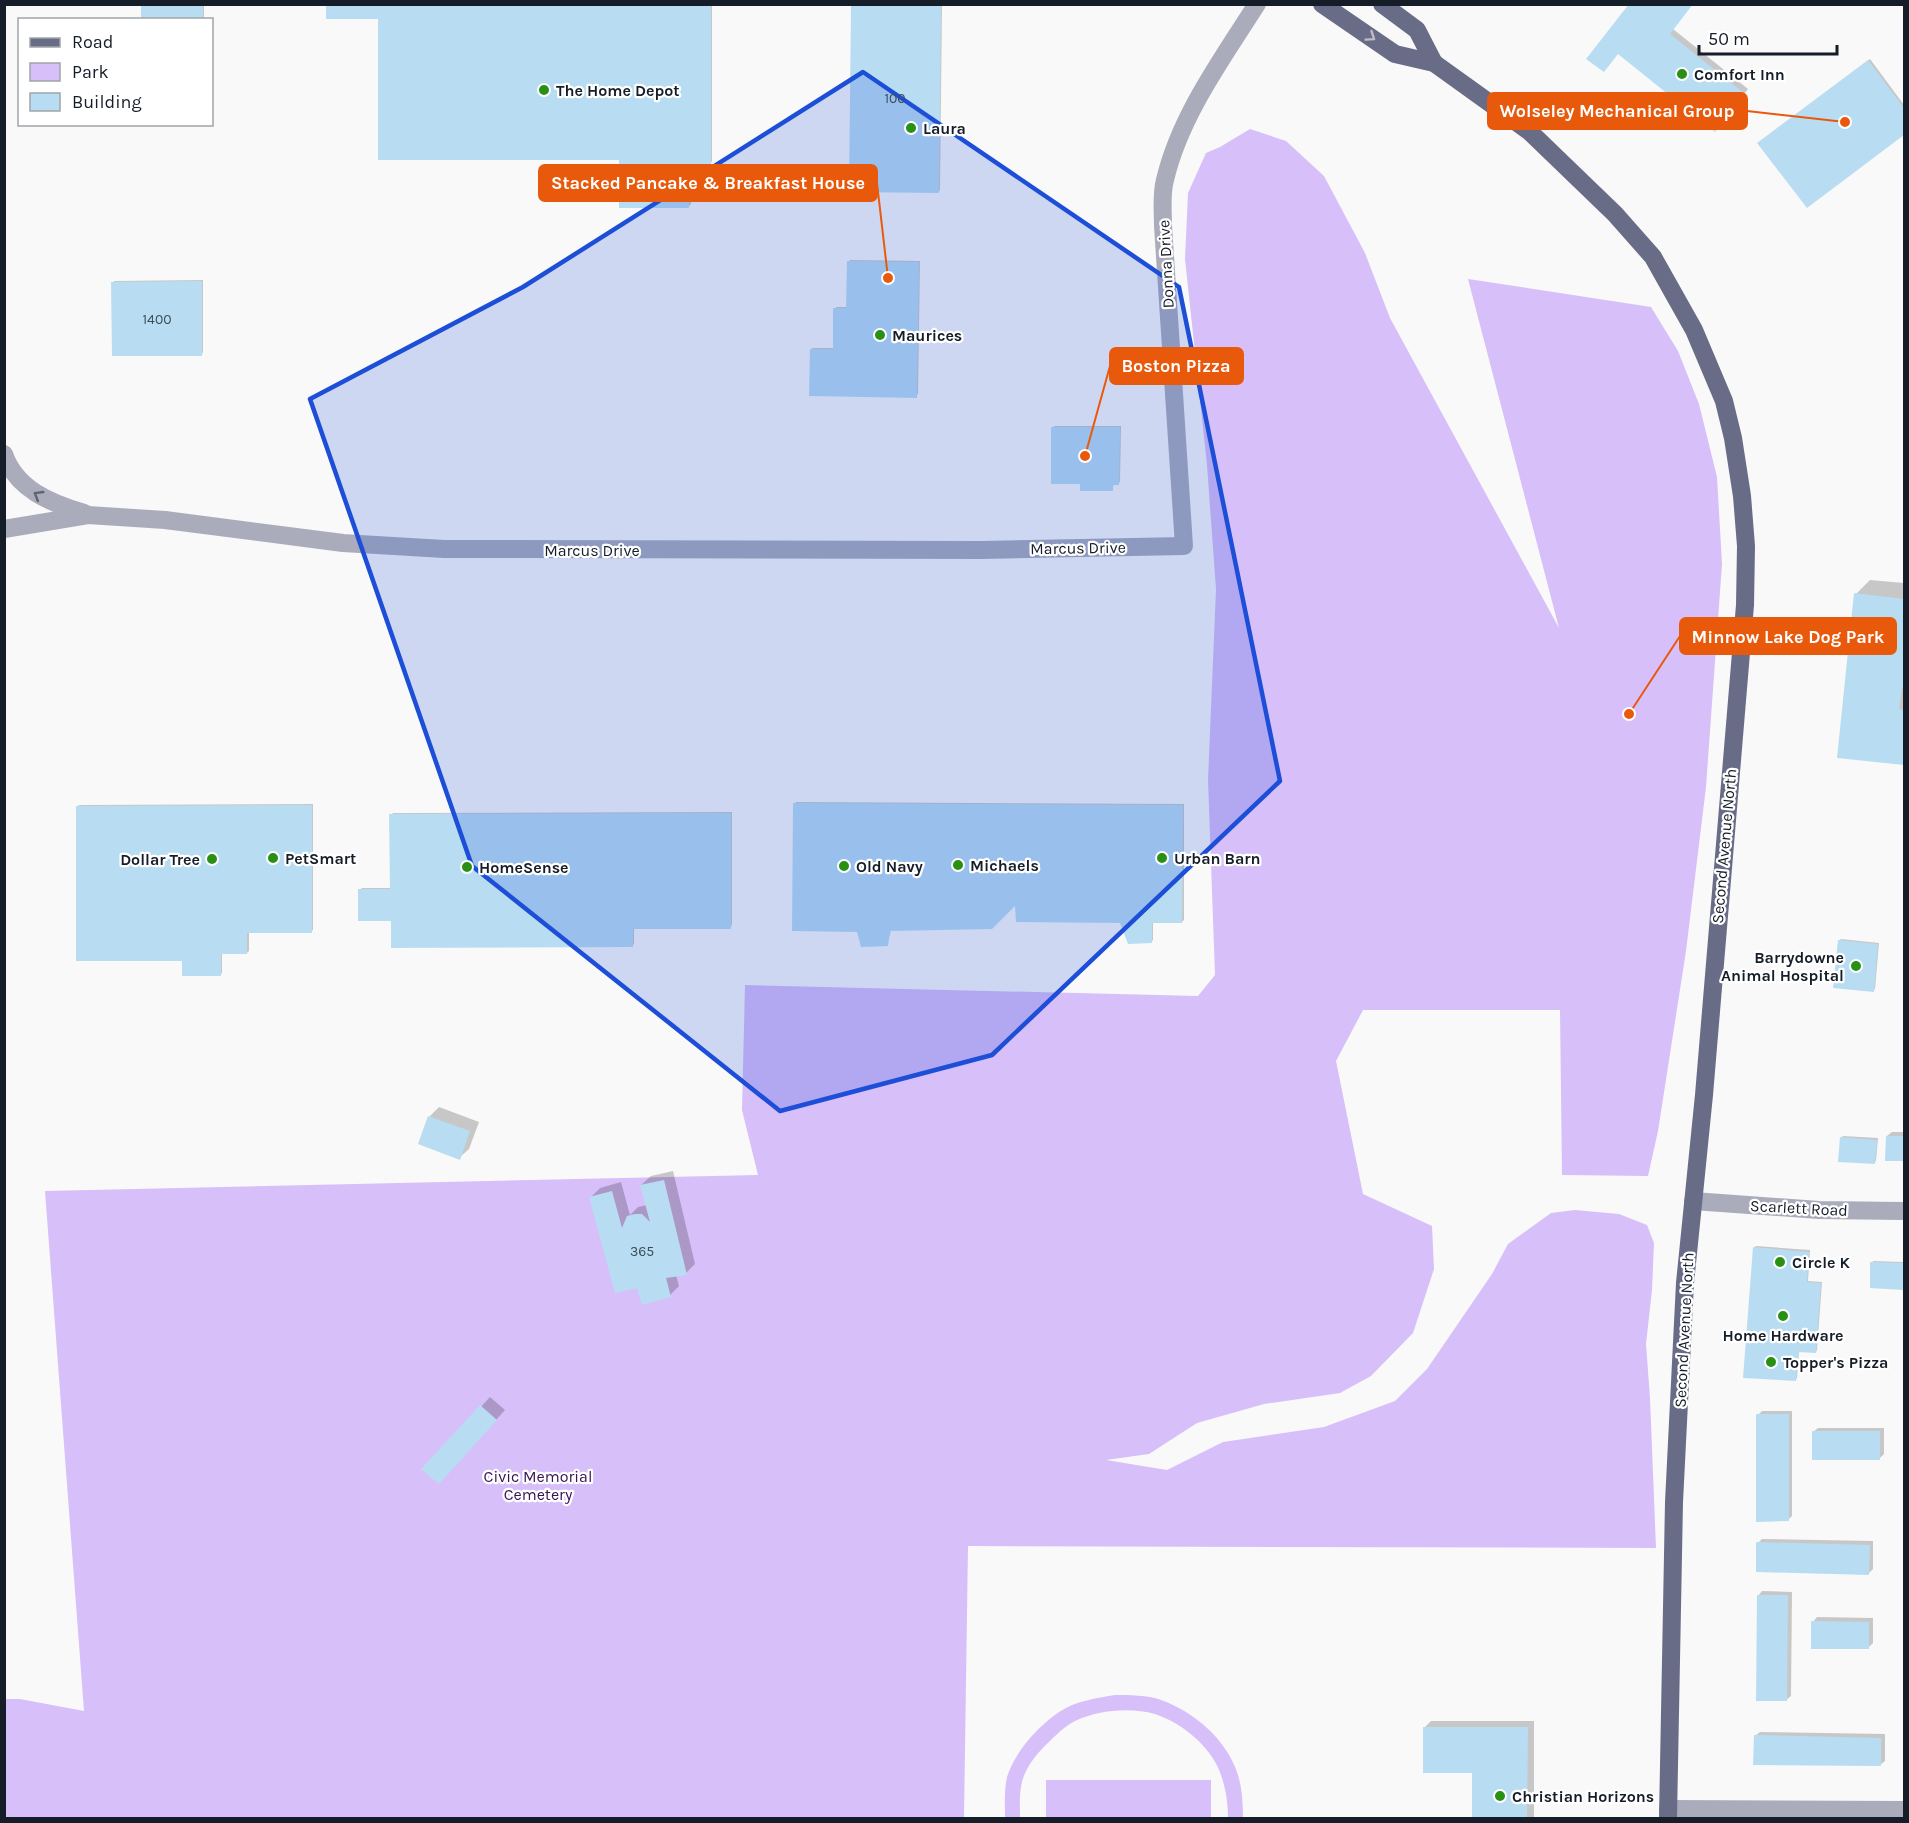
<svg xmlns="http://www.w3.org/2000/svg" width="1909" height="1823" viewBox="0 0 1909 1823" font-family="Karla,sans-serif">
<style>
.green{fill:#d7bff9}
.shadow{fill:#0003}
.building{fill:#b8ddf2}
.lines{fill:none;stroke-linecap:round;stroke-linejoin:round}
.minor{stroke:#aaacbb;stroke-width:18}
.major{stroke:#696c86;stroke-width:18}
.oneway{stroke:#bcbdc9}
.oneway2{stroke:#606472}
.marked{fill:#1d4ed8;fill-opacity:0.2;stroke:#1d4ed8;stroke-width:4.5;stroke-linejoin:round}
.poi-dot{fill:#289014;stroke:#fff;stroke-width:2}
.labels{text-anchor:middle;dominant-baseline:central;stroke-width:4.5;stroke-linejoin:round;paint-order:stroke}
.number-label{font-size:14px;fill:#3e4d5a}
.poi-label{font-size:16px;font-weight:bold;fill:#151d28;stroke:#fff;text-anchor:start}
.street-label{font-size:16px;fill:#151d28;stroke:#fff}
.park-label{font-size:16px;fill:#361355;stroke:#fff}
.leader{fill:none;stroke:#e8590c;stroke-width:2}
.callout-dot{fill:#e8590c;stroke:#fff;stroke-width:2}
.callout{fill:#e8590c;stroke:#e8590c;stroke-width:2}
.callout-label{font-size:18px;text-anchor:middle;font-weight:bold;fill:#fff}
</style>
<rect width="100%" height="100%" fill="#f9f9f9"/>
<g class="green">
<path d="M1250,129L1286,141L1324,176L1365,253L1390,318L1559,628L1468,279L1651,307L1678,351L1699,404L1717,477L1722,564L1706,787L1686,951L1658,1131L1648,1176L1562,1175L1560,1010H1363L1336,1061L1363,1194L1432,1226L1434,1269L1413,1333L1371,1376L1340,1393L1264,1404L1197,1423L1149,1454L1106,1460L1167,1470L1223,1442L1324,1427L1395,1401L1427,1369L1492,1274L1508,1244L1551,1213L1575,1210L1619,1214L1647,1225L1654,1243L1652,1290L1646,1344L1650,1398L1656,1548L968,1546L964,1818H5L4,1699H20L84,1711L45,1191L758,1175L742,1110L745,985L1198,996L1215,975L1208,780L1216,589L1207,465L1185,259L1188,193L1206,153L1220,147Z"/>
<path d="M1115,1695C1130,1695 1147,1695 1161,1700C1193,1711 1226,1739 1237,1772C1242,1786 1243,1804 1243,1818H1228C1228,1805 1226,1790 1222,1778C1214,1749 1183,1723 1155,1714C1130,1707 1098,1710 1075,1721C1065,1726 1057,1734 1050,1741C1038,1752 1026,1766 1022,1782C1019,1794 1020,1807 1020,1818H1005C1005,1805 1004,1790 1007,1777C1015,1751 1042,1721 1066,1708C1081,1700 1098,1698 1115,1695Z"/>
<rect x="1046" y="1780" width="165" height="38"/>
</g>
<g class="shadow">
<path d="M143,4H204V19L143,20Z"/>
<path d="M327,4H712V161L711,163H690L691,204L689,206L621,158L379,18Z"/>
<path d="M853,4H942L940,190L938,192Z"/>
<path d="M1673,29L1748,89L1720,126L1618,53L1588,59Z"/>
<path d="M1870,59L1904,105V133L1807,206L1759,143Z"/>
<path d="M850,260L920,261L918,394L916,396L811,349L813,348H834L835,308L837,307H848L849,262Z"/>
<path d="M203,280V352L202,354L113,282L115,281Z"/>
<path d="M1055,426H1121L1120,482L1114,484L1112,489L1082,482L1053,427Z"/>
<path d="M1870,580L1904,583V763L1839,756L1856,594Z"/>
<path d="M796,802L1184,804V920L1182,922L1153,921V940L1151,942L1121,921L1017,903L891,930L887,945L858,931L795,804Z"/>
<path d="M313,804V930L311,931L249,932V951L247,953H222V973L221,974L184,959L77,807L79,805Z"/>
<path d="M732,812V925L730,927H634V944L632,946L393,919L360,890L362,888H391V815L393,813Z"/>
<path d="M1841,939L1879,943L1875,989L1873,991L1839,941Z"/>
<path d="M439,1107L479,1122L469,1149L459,1158L420,1143L430,1116Z"/>
<path d="M1892,1132H1904V1160H1887V1136Z"/>
<path d="M1843,1136L1878,1138L1876,1161L1874,1162L1841,1138Z"/>
<path d="M673,1171L695,1264L686,1273L676,1275L679,1286L670,1295L638,1286L591,1197L600,1188L621,1182L630,1215L638,1207L647,1205L641,1185L651,1176Z"/>
<path d="M1756,1246L1810,1250L1808,1281L1822,1282L1817,1350L1816,1352L1799,1351L1797,1378L1795,1380L1754,1248Z"/>
<path d="M1873,1261L1904,1262V1288L1871,1287L1872,1263Z"/>
<path d="M490,1397L505,1410L448,1473L424,1469Z"/>
<path d="M1762,1411H1792V1516L1788,1520L1758,1415Z"/>
<path d="M1818,1428H1884V1454L1879,1459L1813,1432Z"/>
<path d="M1762,1539L1873,1541V1569L1869,1573L1758,1543Z"/>
<path d="M1762,1591L1792,1592L1791,1696L1786,1700L1758,1596Z"/>
<path d="M1817,1617L1873,1618V1643L1869,1647L1813,1622Z"/>
<path d="M1431,1721H1534V1818H1474V1771L1425,1727Z"/>
<path d="M1760,1732L1885,1734V1761L1880,1765L1755,1736Z"/>
</g>
<g class="building">
<rect x="141" y="4" width="62" height="16"/>
<path d="M326,4H711V164H689V208H619V160H378V19H326Z"/>
<path d="M851,4H941L939,193L849,192Z"/>
<path d="M1629,4H1693L1670,34L1745,94L1715,132L1618,54L1604,72L1586,59Z"/>
<path d="M1868,60L1904,108V135L1807,208L1757,143Z"/>
<path d="M847,261L919,262L917,398L809,396L810,349H833V308H846Z"/>
<path d="M202,281V356H112L111,282Z"/>
<path d="M1051,427H1120L1119,485H1113V491H1080V484H1051Z"/>
<path d="M1854,593L1904,599V688H1902L1899,709L1904,710V765L1837,758Z"/>
<path d="M793,803L1183,805L1182,923H1152V943L1128,944L1120,923L1016,922L1015,906L992,929L890,931L888,946L861,947L857,932L792,931Z"/>
<path d="M312,805V933H247V954H221V976H182V961H76V806Z"/>
<path d="M731,813V929H633V947L391,948V921H358V889H390L389,814Z"/>
<path d="M1838,940L1878,944L1874,992L1833,988Z"/>
<path d="M428,1116L470,1131L460,1160L418,1144Z"/>
<path d="M1886,1136H1904V1161H1885Z"/>
<path d="M1840,1137L1877,1140L1875,1164L1838,1162Z"/>
<path d="M664,1180L687,1275L666,1278L671,1297L642,1305L637,1288L615,1293L589,1197L612,1191L622,1228L627,1216L635,1214H642L650,1222L640,1185Z"/>
<path d="M1753,1247L1809,1252L1807,1282L1821,1283L1816,1353L1798,1352L1796,1381L1743,1378Z"/>
<path d="M1870,1262L1904,1263V1290L1870,1288Z"/>
<path d="M480,1405L497,1420L439,1484L421,1469Z"/>
<path d="M1756,1414H1789V1521L1756,1522Z"/>
<rect x="1812" y="1431" width="68" height="29"/>
<path d="M1756,1542L1870,1545L1869,1575L1756,1572Z"/>
<path d="M1757,1595H1788L1787,1701H1756Z"/>
<path d="M1811,1621L1869,1622V1649H1811Z"/>
<path d="M1423,1727H1528L1527,1818H1472V1773H1423Z"/>
<path d="M1754,1735L1881,1738V1766L1753,1765Z"/>
</g>
<g class="lines">
<g class="minor">
<path d="M4,454C16,489 50,503 84,513"/>
<path d="M4,529L88,515L165,520L343,543L444,549L982,550L1184,546L1163,226C1163,211 1161,194 1165,180C1180,116 1222,59 1257,4"/>
<path d="M1693,1201L1819,1210L1904,1211"/>
<path d="M1668,1809L1904,1810"/>
</g>
<g class="major">
<path d="M1322,4L1395,54L1434,63L1530,132L1615,214L1653,257L1694,330L1724,401L1733,438L1742,496L1746,546L1745,605L1704,1095L1685,1283L1674,1502L1668,1818"/>
<path d="M1382,4L1417,30L1434,63"/>
</g>
</g>
<defs><path id="oneway-chevron" d="M-2-3.5L2.5 0L-2 3.5" fill="none" stroke-width="1.6" stroke-linecap="round" stroke-linejoin="round" transform="scale(1.5)"/></defs>
<use class="oneway" href="#oneway-chevron" transform="translate(1371 37) rotate(34)"/>
<use class="oneway2" href="#oneway-chevron" transform="translate(38 495) rotate(-149)"/>
<path class="marked" d="M863,72L1179,287L1280,781L992,1055L780,1111L472,866L310,399L523,287Z"/>
<g class="poi-dot">
<circle cx="1682" cy="74" r="6"/>
<circle cx="544" cy="90" r="6"/>
<circle cx="911" cy="128" r="6"/>
<circle cx="880" cy="335" r="6"/>
<circle cx="273" cy="858" r="6"/>
<circle cx="1162" cy="858" r="6"/>
<circle cx="212" cy="859" r="6"/>
<circle cx="958" cy="865" r="6"/>
<circle cx="844" cy="866" r="6"/>
<circle cx="467" cy="867" r="6"/>
<circle cx="1856" cy="966" r="6"/>
<circle cx="1780" cy="1262" r="6"/>
<circle cx="1783" cy="1316" r="6"/>
<circle cx="1771" cy="1362" r="6"/>
<circle cx="1500" cy="1796" r="6"/>
</g>
<g class="labels">
<g class="number-label">
<text x="895" y="98">100</text>
<text x="157" y="319">1400</text>
<text x="642" y="1251">365</text>
</g>
<g class="poi-label">
<text x="1694" y="74">Comfort Inn</text>
<text x="556" y="90">The Home Depot</text>
<text x="923" y="128">Laura</text>
<text x="892" y="335">Maurices</text>
<text x="285" y="858">PetSmart</text>
<text x="1174" y="858">Urban Barn</text>
<text x="200" y="859" text-anchor="end">Dollar Tree</text>
<text x="970" y="865">Michaels</text>
<text x="856" y="866">Old Navy</text>
<text x="479" y="867">HomeSense</text>
<text x="1844" y="957" text-anchor="end">Barrydowne<tspan x="1844" dy="18">Animal Hospital</tspan></text>
<text x="1792" y="1262">Circle K</text>
<text x="1783" y="1335" text-anchor="middle">Home Hardware</text>
<text x="1783" y="1362">Topper's Pizza</text>
<text x="1512" y="1796">Christian Horizons</text>
</g>
<g class="street-label">
<text transform="translate(1166 264) rotate(-93)">Donna Drive</text>
<text transform="translate(1078 548) rotate(-1)">Marcus Drive</text>
<text x="592" y="550">Marcus Drive</text>
<text transform="translate(1724 846) rotate(-85)">Second Avenue North</text>
<text transform="translate(1799 1208) rotate(3)">Scarlett Road</text>
<text transform="translate(1684 1330) rotate(-87)">Second Avenue North</text>
</g>
<g class="park-label">
<text x="538" y="1476">Civic Memorial<tspan x="538" dy="18">Cemetery</tspan></text>
</g>
</g>
<path class="leader" d="M1845 122L1747 111M888 278L877 183M1085 456L1110 366M1629 714L1680 636"/>
<g class="callout-dot">
<circle cx="1845" cy="122" r="6"/>
<circle cx="888" cy="278" r="6"/>
<circle cx="1085" cy="456" r="6"/>
<circle cx="1629" cy="714" r="6"/>
</g>
<g class="callout">
<rect x="1488" y="93" width="259" height="36" rx="6"/>
<rect x="539" y="165" width="338" height="36" rx="6"/>
<rect x="1110" y="348" width="133" height="36" rx="6"/>
<rect x="1680" y="618" width="216" height="36" rx="6"/>
</g>
<g class="callout-label">
<text x="1617" y="117">Wolseley Mechanical Group</text>
<text x="708" y="189">Stacked Pancake &amp; Breakfast House</text>
<text x="1176" y="372">Boston Pizza</text>
<text x="1788" y="643">Minnow Lake Dog Park</text>
</g>
<rect width="1909" height="1823" fill="none" stroke="#151d28" stroke-width="12"/>
<rect x="18" y="18" width="195" height="108" fill="#ffffff" stroke="#a1a5a9" stroke-width="1.5"/>
<rect x="30" y="38" width="30" height="9" fill="#696c86" stroke="#a1a5a9" stroke-width="1.5"/>
<text x="72" y="48" font-size="18" fill="#151d28">Road</text>
<rect x="30" y="63" width="30" height="18" fill="#d7bff9" stroke="#a1a5a9" stroke-width="1.5"/>
<text x="72" y="78" font-size="18" fill="#151d28">Park</text>
<rect x="30" y="93" width="30" height="18" fill="#b8ddf2" stroke="#a1a5a9" stroke-width="1.5"/>
<text x="72" y="108" font-size="18" fill="#151d28">Building</text>
<path d="M1699 45v9h138v-9" fill="none" stroke="#151d28" stroke-width="3"/>
<text x="1708" y="45" font-size="18" fill="#151d28" stroke="#ffffff" stroke-width="4.5" paint-order="stroke">50 m</text>
</svg>
